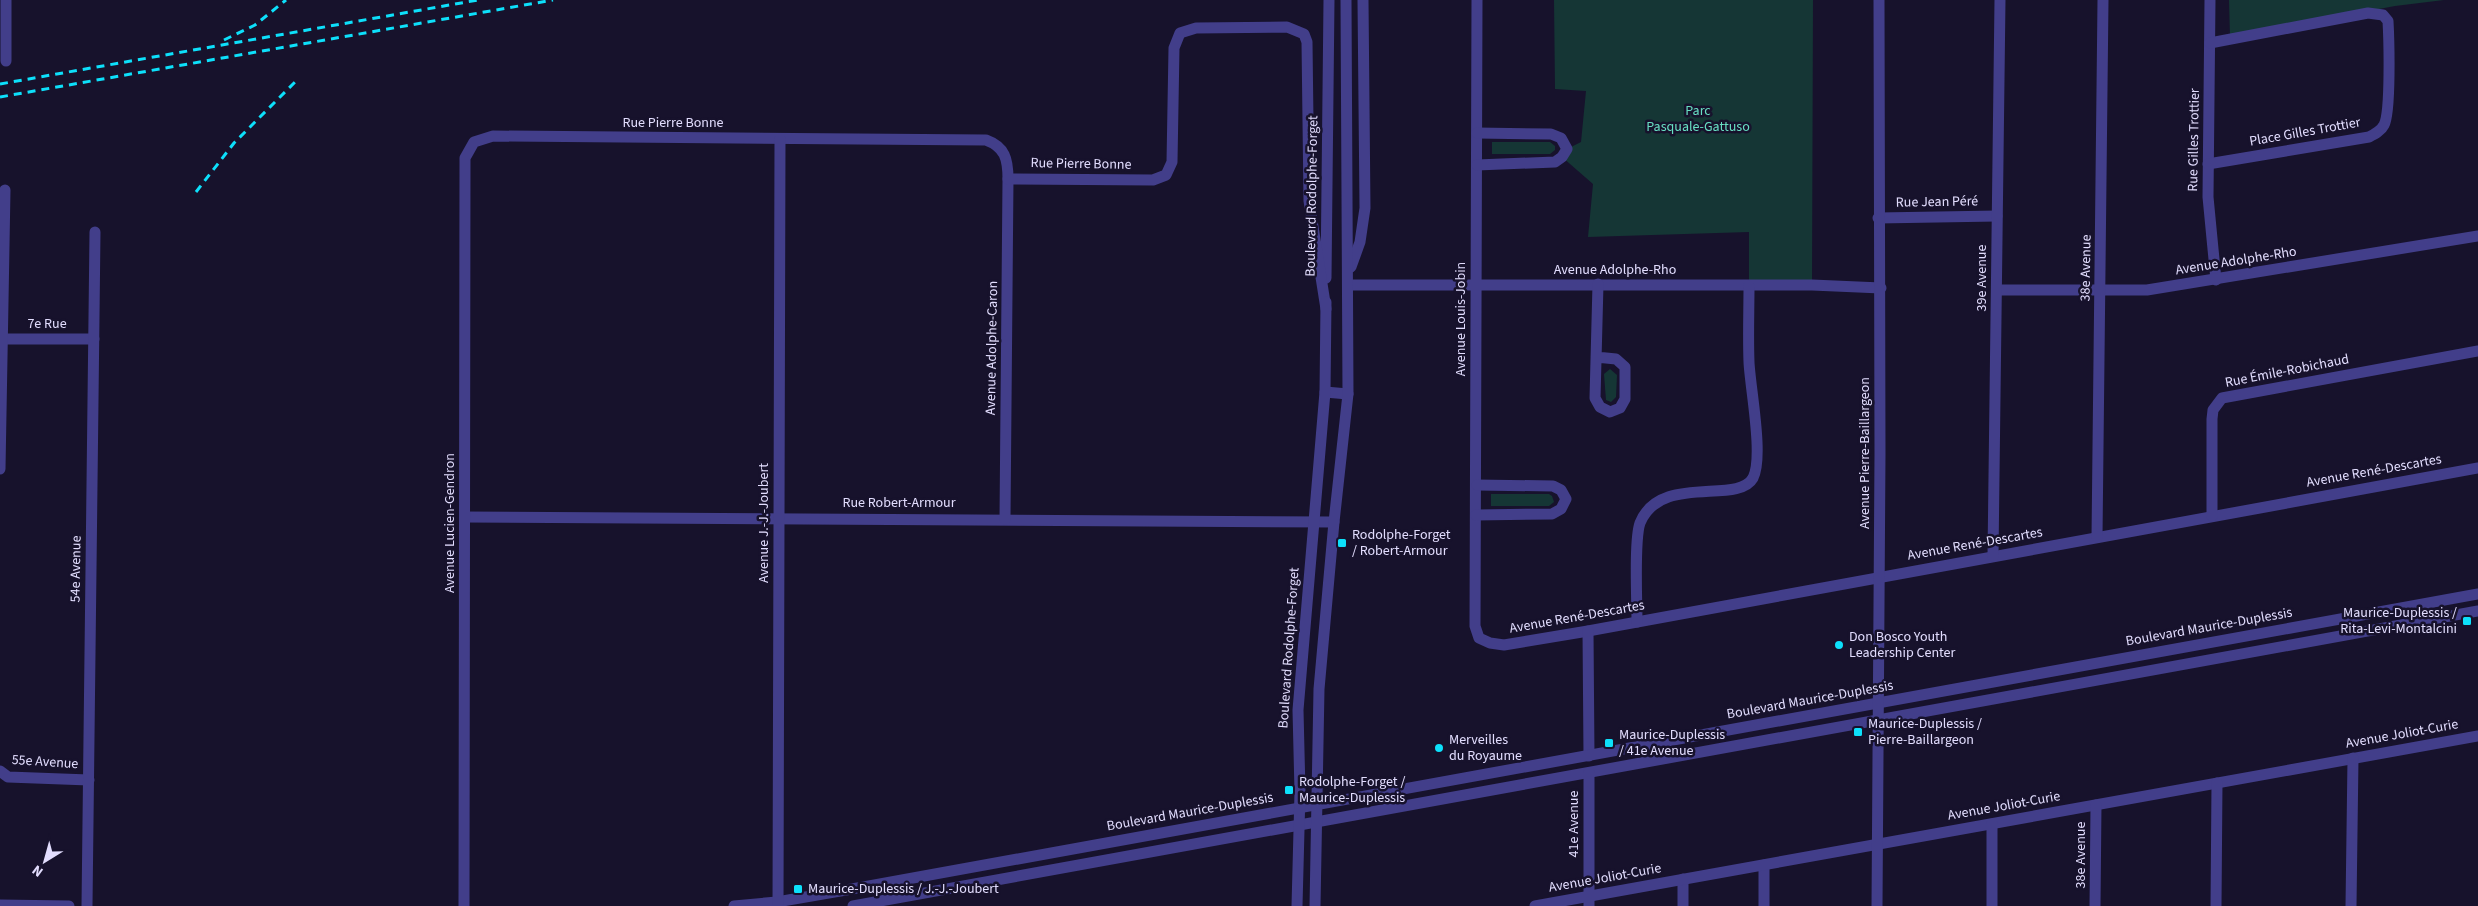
<svg xmlns="http://www.w3.org/2000/svg" width="2478" height="906" viewBox="0 0 2478 906" font-family="'Source Sans 3',sans-serif">
<style>
.green{fill:#153635}
.lines{fill:none;stroke-linecap:round;stroke-linejoin:round}
.minor{stroke:#423e8a;stroke-width:11}
.rail{stroke:#0de0fb;stroke-width:3;stroke-dasharray:8 6;stroke-linecap:butt}
.poi-dot{fill:#0de0fb;stroke:#17122c;stroke-width:2}
.labels{text-anchor:middle;dominant-baseline:central;stroke-width:5;stroke-linejoin:round;paint-order:stroke}
.park-label{font-size:14px;fill:#68dfc3;stroke:#17122c}
.street-label{font-size:14px;fill:#e2ddfe;stroke:#17122c}
.poi-label{font-size:14px;fill:#e2ddfe;stroke:#17122c;text-anchor:start}
</style>
<rect width="100%" height="100%" fill="#17122c"/>
<g class="green">
<path d="M1554,0H1813L1812,285L1749,286V232L1588,237L1593,184L1562,157L1567,149L1581,142L1586,91L1555,89Z"/>
<path d="M2229,0H2444L2395,6L2230,37Z"/>
<path d="M1492,142H1550L1555,146V150L1550,154H1492Z"/>
<path d="M1610,369L1617,375L1616,397L1611,402L1606,400L1604,374Z"/>
<path d="M1491,494H1549L1552,496L1554,502L1549,506H1491Z"/>
</g>
<g class="lines">
<g class="minor">
<path d="M6,0V61"/>
<path d="M1477,0L1475,626L1479,638L1490,643L1504,645L1588,631L2478,468"/>
<path d="M2210,0L2208,197L2216,280"/>
<path d="M2208,164L2369,137C2375,134 2381,131 2384,125C2391,112 2389,39 2388,21L2383,15L2368,13L2210,43"/>
<path d="M1477,165L1555,162L1562,157L1567,149L1561,138L1551,134L1477,133"/>
<path d="M1878,218L1997,216"/>
<path d="M1351,267L1360,242L1365,208L1363,0"/>
<path d="M1326,278L1329,0"/>
<path d="M1348,285H1812L1881,288"/>
<path d="M1997,290H2147L2478,236"/>
<path d="M0,339H94"/>
<path d="M1596,357L1616,359L1625,367V399L1620,408L1610,412L1600,407L1595,398L1598,284"/>
<path d="M1325,392L1348,394"/>
<path d="M0,469L5,190"/>
<path d="M1476,515L1552,514L1561,509L1566,499L1561,490L1553,486L1477,485"/>
<path d="M2212,516V419L2213,410L2222,398L2478,351"/>
<path d="M465,517L1334,522"/>
<path d="M1005,519L1008,179"/>
<path d="M2097,537L2103,0"/>
<path d="M1993,556L2000,0"/>
<path d="M1637,622C1637,601 1634,540 1640,523C1660,473 1738,505 1753,478C1764,457 1750,387 1749,362C1748,336 1749,311 1749,286"/>
<path d="M1588,631L1589,756"/>
<path d="M0,771L8,777L89,780"/>
<path d="M1764,865V906"/>
<path d="M1683,879V906"/>
<path d="M0,905L69,906"/>
<path d="M87,906L95,232"/>
<path d="M464,906L465,158L474,142L493,136L986,140C1005,147 1008,159 1008,179L1153,180L1166,175L1172,162L1174,48L1180,33L1196,28L1287,27L1304,34L1307,42L1309,201L1326,309"/>
<path d="M734,906L777,902L869,886L2478,594"/>
<path d="M778,906L780,139"/>
<path d="M853,906L2478,611"/>
<path d="M1297,906L1300,792L1298,710L1325,392L1326,302"/>
<path d="M1315,906L1319,689L1334,522L1348,394L1346,0"/>
<path d="M1535,906L2478,736"/>
<path d="M1589,906V773"/>
<path d="M1877,906L1880,454L1879,0"/>
<path d="M1992,906V824"/>
<path d="M2095,906L2096,805"/>
<path d="M2216,906L2217,783"/>
<path d="M2351,906L2353,758"/>
</g>
<g class="rail">
<path d="M224,40L255,25L286,0"/>
<path d="M0,84L478,0"/>
<path d="M0,97L553,0"/>
<path d="M196,192L234,143L295,82"/>
</g>
</g>
<g class="poi-dot">
<rect x="1337" y="538" width="10" height="10" rx="2.5"/>
<rect x="2462" y="616" width="10" height="10" rx="2.5"/>
<circle cx="1839" cy="645" r="5"/>
<rect x="1853" y="727" width="10" height="10" rx="2.5"/>
<rect x="1604" y="738" width="10" height="10" rx="2.5"/>
<circle cx="1439" cy="748" r="5"/>
<rect x="1284" y="785" width="10" height="10" rx="2.5"/>
<rect x="793" y="884" width="10" height="10" rx="2.5"/>
</g>
<g class="labels">
<g class="park-label">
<text x="1698" y="111">Parc<tspan x="1698" dy="16">Pasquale-Gattuso</tspan></text>
</g>
<g class="street-label">
<text x="673" y="123">Rue Pierre Bonne</text>
<text transform="translate(2305 132) rotate(-10)">Place Gilles Trottier</text>
<text transform="translate(2194 140) rotate(-89)">Rue Gilles Trottier</text>
<text transform="translate(1081 164) rotate(1)">Rue Pierre Bonne</text>
<text transform="translate(1312 196) rotate(-89)">Boulevard Rodolphe-Forget</text>
<text transform="translate(1937 202) rotate(-1)">Rue Jean Péré</text>
<text transform="translate(2236 261) rotate(-9)">Avenue Adolphe-Rho</text>
<text transform="translate(2086 268) rotate(-89)">38e Avenue</text>
<text x="1615" y="270">Avenue Adolphe-Rho</text>
<text transform="translate(1982 278) rotate(-90)">39e Avenue</text>
<text transform="translate(1461 319) rotate(-90)">Avenue Louis-Jobin</text>
<text x="47" y="324">7e Rue</text>
<text transform="translate(992 348) rotate(-89)">Avenue Adolphe-Caron</text>
<text transform="translate(2287 371) rotate(-11)">Rue Émile-Robichaud</text>
<text transform="translate(1865 453) rotate(-90)">Avenue Pierre-Baillargeon</text>
<text transform="translate(2374 471) rotate(-10)">Avenue René-Descartes</text>
<text x="899" y="503">Rue Robert-Armour</text>
<text transform="translate(450 523) rotate(-90)">Avenue Lucien-Gendron</text>
<text transform="translate(764 523) rotate(-90)">Avenue J.-J.-Joubert</text>
<text transform="translate(1975 544) rotate(-10)">Avenue René-Descartes</text>
<text transform="translate(76 569) rotate(-89)">54e Avenue</text>
<text transform="translate(1577 617) rotate(-10)">Avenue René-Descartes</text>
<text transform="translate(2209 627) rotate(-10)">Boulevard Maurice-Duplessis</text>
<text transform="translate(1289 648) rotate(-86)">Boulevard Rodolphe-Forget</text>
<text transform="translate(1810 700) rotate(-10)">Boulevard Maurice-Duplessis</text>
<text transform="translate(2402 734) rotate(-10)">Avenue Joliot-Curie</text>
<text transform="translate(45 762) rotate(4)">55e Avenue</text>
<text transform="translate(2004 806) rotate(-10)">Avenue Joliot-Curie</text>
<text transform="translate(1190 812) rotate(-10)">Boulevard Maurice-Duplessis</text>
<text transform="translate(1574 824) rotate(-90)">41e Avenue</text>
<text transform="translate(2081 855) rotate(-90)">38e Avenue</text>
<text transform="translate(1605 878) rotate(-10)">Avenue Joliot-Curie</text>
</g>
<g class="poi-label">
<text x="1352" y="535">Rodolphe-Forget<tspan x="1352" dy="16">/ Robert-Armour</tspan></text>
<text x="2457" y="613" text-anchor="end">Maurice-Duplessis /<tspan x="2457" dy="16">Rita-Levi-Montalcini</tspan></text>
<text x="1849" y="637">Don Bosco Youth<tspan x="1849" dy="16">Leadership Center</tspan></text>
<text x="1868" y="724">Maurice-Duplessis /<tspan x="1868" dy="16">Pierre-Baillargeon</tspan></text>
<text x="1619" y="735">Maurice-Duplessis<tspan x="1619" dy="16">/ 41e Avenue</tspan></text>
<text x="1449" y="740">Merveilles<tspan x="1449" dy="16">du Royaume</tspan></text>
<text x="1299" y="782">Rodolphe-Forget /<tspan x="1299" dy="16">Maurice-Duplessis</tspan></text>
<text x="808" y="889">Maurice-Duplessis / J.-J.-Joubert</text>
</g>
</g>
<g transform="translate(45 861) rotate(217)" stroke="#17122c" stroke-width="4" paint-order="stroke">
<path d="M0-4L9 19L0 12L-9 19Z" fill="#e2ddfe"/>
<text y="-8" font-size="14" font-weight="bold" text-anchor="middle" fill="#e2ddfe">N</text>
</g>
</svg>
